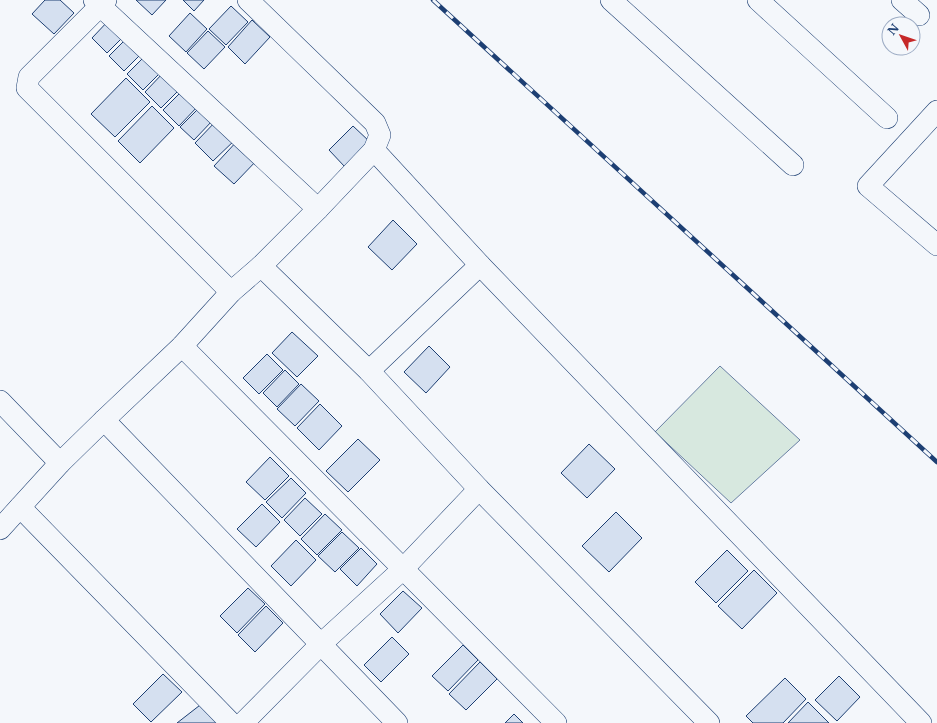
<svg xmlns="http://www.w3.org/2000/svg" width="937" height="723" viewBox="0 0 937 723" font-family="'Libre Baskerville',serif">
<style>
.green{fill:#d7e8df;stroke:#687fa3}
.building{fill:#d5e0f0;stroke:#1d3f73}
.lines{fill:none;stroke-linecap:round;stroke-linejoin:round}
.minor-casing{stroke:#1d3f73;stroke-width:22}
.minor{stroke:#f4f7fb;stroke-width:21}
.rail-casing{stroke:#1d3f73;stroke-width:4.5}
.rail{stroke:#f4f7fb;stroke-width:3;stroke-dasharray:9;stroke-linecap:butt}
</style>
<rect width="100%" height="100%" fill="#f4f7fb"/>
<path class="green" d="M720,366L800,440L731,503L655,432Z"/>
<g class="building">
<path d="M45,0H60L74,13L54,34L32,14Z"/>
<path d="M136,0H166L152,15Z"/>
<path d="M183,0H204L194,11Z"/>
<path d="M231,6L248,22L226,45L209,29Z"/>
<path d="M190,13L207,29L186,52L169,36Z"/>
<path d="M110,19L125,35L107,53L92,38Z"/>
<path d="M252,20L270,37L245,64L228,47Z"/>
<path d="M208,31L225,47L204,69L187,53Z"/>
<path d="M129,36L144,51L124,71L109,56Z"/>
<path d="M147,54L163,70L143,90L127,74Z"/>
<path d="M164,72L181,88L161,108L145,92Z"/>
<path d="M126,78L150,102L115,137L91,114Z"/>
<path d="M183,90L199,105L179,126L163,110Z"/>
<path d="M152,106L174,128L140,163L118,141Z"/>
<path d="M200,107L213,120L194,140L180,127Z"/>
<path d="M218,119L237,138L213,161L195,143Z"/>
<path d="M353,126L370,142L345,167L329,150Z"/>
<path d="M239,139L259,158L234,184L214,166Z"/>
<path d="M393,220L417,244L392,270L368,247Z"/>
<path d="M292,332L318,356L297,377L272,353Z"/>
<path d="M429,346L450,367L426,393L404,372Z"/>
<path d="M267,354L283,370L259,394L243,378Z"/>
<path d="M285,370L299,384L277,407L263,393Z"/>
<path d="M301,384L319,401L295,426L277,409Z"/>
<path d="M320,404L342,426L319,450L297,428Z"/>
<path d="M358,439L380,460L348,492L326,471Z"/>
<path d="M589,444L615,469L587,498L561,473Z"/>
<path d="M270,457L289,476L265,500L246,482Z"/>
<path d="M291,478L306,493L282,518L266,502Z"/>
<path d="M305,498L322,514L300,536L284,520Z"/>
<path d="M262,504L280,522L256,547L237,529Z"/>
<path d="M616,512L642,538L609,572L582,546Z"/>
<path d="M325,514L342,530L317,555L301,539Z"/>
<path d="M342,532L359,548L335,572L318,556Z"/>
<path d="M296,540L316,560L291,586L271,566Z"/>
<path d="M361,548L377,564L357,586L340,569Z"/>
<path d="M727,550L748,571L716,603L695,582Z"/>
<path d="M754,570L777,593L742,629L718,606Z"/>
<path d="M248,588L265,604L237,633L220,616Z"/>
<path d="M403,591L422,608L398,633L380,614Z"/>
<path d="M266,606L283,623L255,652L238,635Z"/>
<path d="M392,637L409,654L381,682L364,665Z"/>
<path d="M463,645L478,660L448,691L432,676Z"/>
<path d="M480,662L497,679L466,710L449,694Z"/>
<path d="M163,674L182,692L151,722L133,704Z"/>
<path d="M839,676L860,697L837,721L815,700Z"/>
<path d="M785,678L806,699L783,723H753L746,716Z"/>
<path d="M204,702L220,723H177Z"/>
<path d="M808,702L829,723H788Z"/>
<path d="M514,714L523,723H505Z"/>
</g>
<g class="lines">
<defs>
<g id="minor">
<path d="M94,0L318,209"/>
<path d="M106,0L29,77L27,88L231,292"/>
<path d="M611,0L793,165"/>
<path d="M758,0L887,118"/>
<path d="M902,0L919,15"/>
<path d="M937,111L868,186L937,245"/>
<path d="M374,150L480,265L921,723"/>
<path d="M261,266L369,371L479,489L709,723"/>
<path d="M182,346L556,723"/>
<path d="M369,371L480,265"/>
<path d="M0,401L60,463"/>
<path d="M104,420L397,723"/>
<path d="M20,507L231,723"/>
<path d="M0,529L60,463L104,420L182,346L231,292L261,266L318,209L374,150L380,135L375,123L248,0"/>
<path d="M243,723L321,644L403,569L479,489"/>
</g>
</defs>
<use href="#minor" class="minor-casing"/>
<use href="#minor" class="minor"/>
<defs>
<path id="rail" d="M433,0L937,462"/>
</defs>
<use href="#rail" class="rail-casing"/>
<use href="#rail" class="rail"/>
</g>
<g transform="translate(901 36) rotate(310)"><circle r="19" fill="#f4f7fb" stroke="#9eadc5"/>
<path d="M0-3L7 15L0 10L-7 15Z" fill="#c62828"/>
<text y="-6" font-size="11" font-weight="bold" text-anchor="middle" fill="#1d3f73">N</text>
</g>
</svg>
